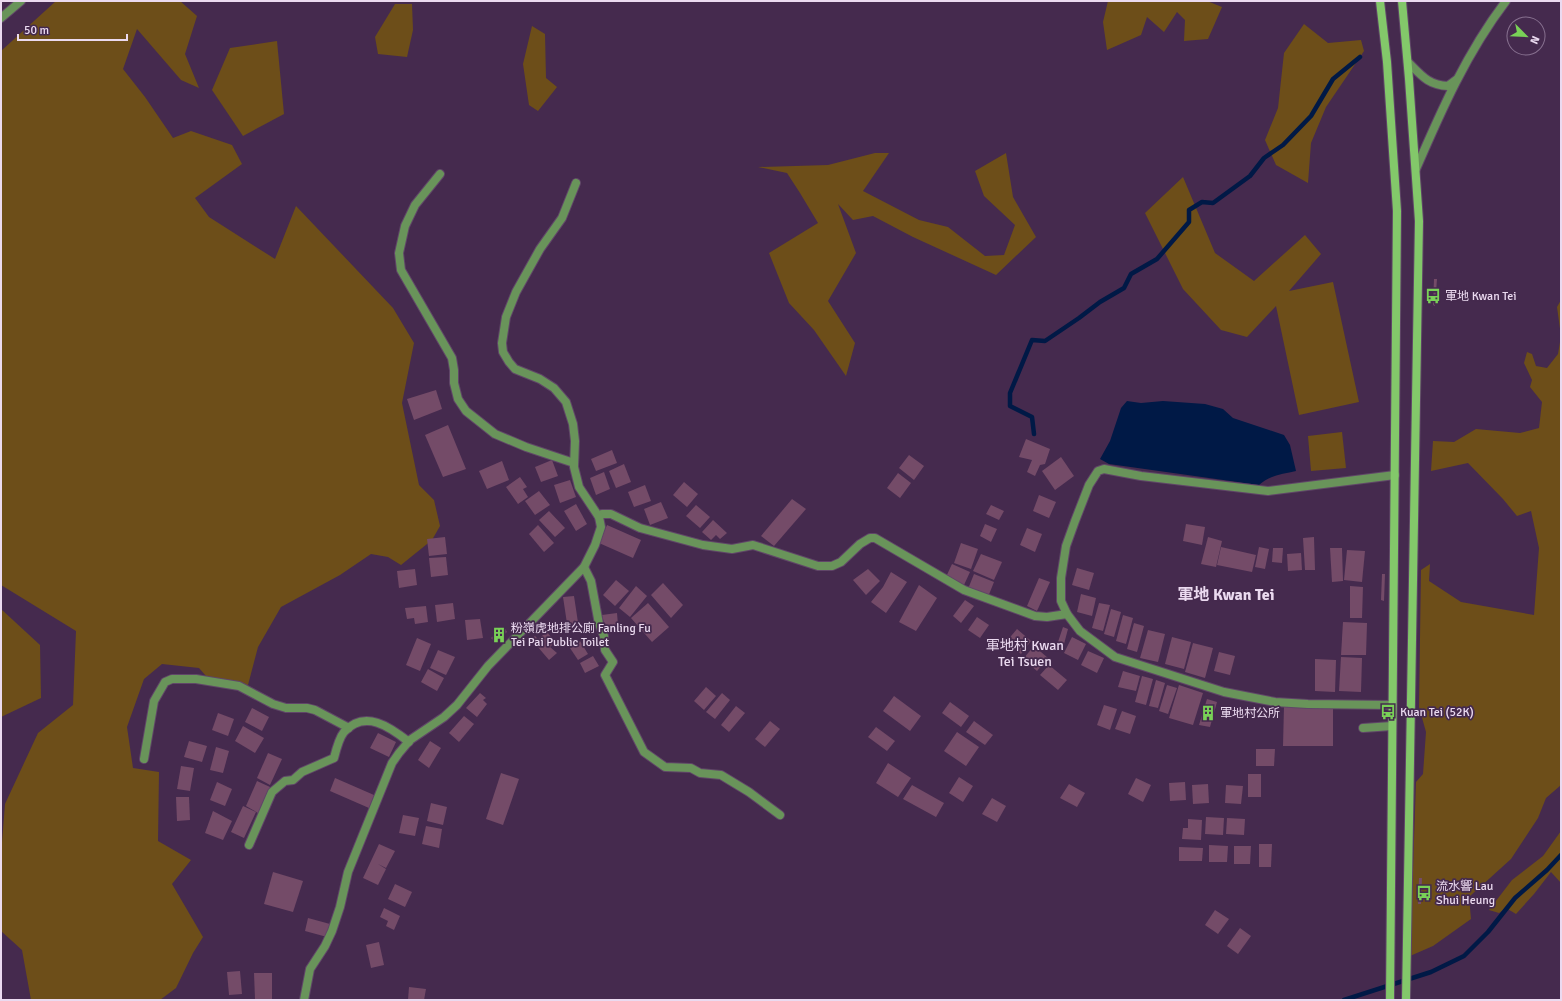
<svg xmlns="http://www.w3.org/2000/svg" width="1562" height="1001" viewBox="0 0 1562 1001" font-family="Signika,'Noto Sans SC',sans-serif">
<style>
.green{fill:#6d4e19}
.water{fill:#001946}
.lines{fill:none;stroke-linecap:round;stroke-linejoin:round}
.stream{stroke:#001946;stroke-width:4.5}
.building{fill:#744b68}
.minor-casing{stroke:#604668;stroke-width:10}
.tertiary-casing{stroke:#604668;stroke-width:10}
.secondary-casing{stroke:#604668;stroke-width:10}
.minor{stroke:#69945a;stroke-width:8}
.tertiary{stroke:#69945a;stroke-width:8}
.secondary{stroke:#83c86a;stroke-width:8}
.labels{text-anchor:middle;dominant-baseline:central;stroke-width:3.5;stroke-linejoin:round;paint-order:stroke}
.poi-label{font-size:12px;fill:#ebdaf0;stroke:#452a4e;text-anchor:start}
.quarter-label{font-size:14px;fill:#ebdaf0;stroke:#452a4e}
.district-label{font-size:16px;font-weight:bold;fill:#ebdaf0;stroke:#452a4e}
</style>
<rect width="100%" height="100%" fill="#452a4e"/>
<g class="green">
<path d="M56,1H180L197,16L185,54L199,88L181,80L137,29L123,69L145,97L173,138L191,131L232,145L242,164L195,198L209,217L275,259L296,206L393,308L414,343L402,403L419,485L434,500L440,526L432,540L401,565L388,557L371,554L340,575L281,607L258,647L248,685L213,684L199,668L162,664L144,679L127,727L133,768L159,772L158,841L191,860L172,884L203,937L193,953L176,988L160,1000H31L22,950L1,931V855L5,804L38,733L73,705L76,631L1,585V51Z"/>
<path d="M1108,1H1207L1222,7L1208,39L1184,41L1185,20L1177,12L1164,32L1147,17L1141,35L1107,50L1103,22Z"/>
<path d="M395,4H412L413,30L407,57L378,54L375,37Z"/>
<path d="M1304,24L1328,43L1361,40L1364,51L1326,107L1311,143L1308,183L1276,165L1265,140L1278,108L1284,53Z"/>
<path d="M532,26L545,34L546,78L557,87L538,111L529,105L523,64Z"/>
<path d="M277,41L284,114L243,136L212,90L230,48Z"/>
<path d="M875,153H889L863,191L919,220L948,227L985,256L1004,255L1015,225L984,196L975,171L1006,153L1013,197L1036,237L996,275L913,237L873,216L853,220L838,204L856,253L828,301L855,343L846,376L814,330L789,303L769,253L818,223L800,193L787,173L758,167L828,165Z"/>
<path d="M1183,177L1215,253L1254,281L1305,235L1321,254L1289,291L1333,282L1359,402L1299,415L1276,306L1247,337L1221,330L1183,289L1145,213Z"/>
<path d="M1561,300V785L1546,798L1538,818L1511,859L1469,897L1471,919L1433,946L1410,956L1416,782L1423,774L1426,732L1419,707L1421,570L1430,564L1429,581L1461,602L1534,615L1539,548L1531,511L1517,516L1503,499L1468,463L1431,471L1433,441L1454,442L1476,429L1520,433L1539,428L1542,402L1530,387L1532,380L1524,363L1527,352L1532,354L1536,366L1547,368L1558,354L1561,336L1557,307Z"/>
<path d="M1342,432L1346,468L1311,471L1308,436Z"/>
<path d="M1,609L40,645L41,698L1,717Z"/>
<path d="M1561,831V883L1551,872L1534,894L1516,914L1506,908L1499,913L1489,910L1512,880L1543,856Z"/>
</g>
<path class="water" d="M1127,401L1141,403L1163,401L1205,404L1223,409L1233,418L1284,435L1290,445L1296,471C1283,474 1270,475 1259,485L1109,464L1100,459L1110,441L1121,408Z"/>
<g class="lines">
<g class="stream">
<path d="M1034,434L1032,417L1010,406V393L1032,340L1045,341L1079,318L1100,302L1124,288L1131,274L1157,259L1189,222V210L1202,202L1213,203L1250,176L1264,158L1283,145L1311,116L1333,79L1360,57"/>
<path d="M1344,1000L1431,972L1464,956L1488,932L1515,898L1547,870L1561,855"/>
</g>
</g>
<g class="building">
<path d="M1434,279H1437L1435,306L1433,305Z"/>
<path d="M436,390L442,409L414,420L407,399Z"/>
<path d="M448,425L466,469L443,477L425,435Z"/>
<path d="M1026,439L1050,449L1045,464L1040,465L1035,476L1027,472L1032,460L1019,457Z"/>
<path d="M612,450L617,463L596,471L591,459Z"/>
<path d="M909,455L924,466L914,480L899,468Z"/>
<path d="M1061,457L1074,476L1055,490L1042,471Z"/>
<path d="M552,460L558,476L541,482L535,467Z"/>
<path d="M502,461L509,480L487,489L479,471Z"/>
<path d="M624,464L631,482L616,488L609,471Z"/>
<path d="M604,472L610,489L596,495L590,478Z"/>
<path d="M898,473L911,483L900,498L887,488Z"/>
<path d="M520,477L527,487L523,489L528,497L518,504L506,487Z"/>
<path d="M570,480L576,497L560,503L554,485Z"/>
<path d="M684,482L698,494L687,507L673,495Z"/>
<path d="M645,485L651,501L634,507L628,492Z"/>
<path d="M539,491L550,505L535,515L525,501Z"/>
<path d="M1039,495L1056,502L1049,518L1033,511Z"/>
<path d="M792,499L806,509L774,546L761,536Z"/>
<path d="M661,502L668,518L650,525L644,509Z"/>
<path d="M576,504L587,524L576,531L564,511Z"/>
<path d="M696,505L710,517L700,528L686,516Z"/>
<path d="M991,505L1004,511L999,520L986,514Z"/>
<path d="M549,511L565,528L555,537L539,520Z"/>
<path d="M713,520L727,533L720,539L716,535L711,540L702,532Z"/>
<path d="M985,524L997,529L991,542L980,536Z"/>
<path d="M1186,524L1205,527L1202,545L1183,541Z"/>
<path d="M538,525L554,543L544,552L529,534Z"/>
<path d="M607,525L641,540L633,558L599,543Z"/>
<path d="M1027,528L1042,534L1035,552L1020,545Z"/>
<path d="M445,537L447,554L429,556L427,539Z"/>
<path d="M1208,537L1222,541L1216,567L1201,564Z"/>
<path d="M1314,537L1315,570H1305L1303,538Z"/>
<path d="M961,543L978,549L971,569L954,563Z"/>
<path d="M1221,547L1256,555L1252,572L1217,565Z"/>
<path d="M1259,547L1269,549L1265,569L1255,567Z"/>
<path d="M1273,548H1283L1282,563L1272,562Z"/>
<path d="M1330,548H1342L1343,581L1332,582Z"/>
<path d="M1347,550L1365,551L1362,582L1344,580Z"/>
<path d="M1301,553L1302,570L1288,571L1287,554Z"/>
<path d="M981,554L1002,562L994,580L973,571Z"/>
<path d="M446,557L448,575L431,577L429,558Z"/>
<path d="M952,564L970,572L964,585L946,577Z"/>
<path d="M1077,568L1094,573L1089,590L1072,585Z"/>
<path d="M415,569L417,585L399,588L397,571Z"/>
<path d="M868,569L880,581L866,595L853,580Z"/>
<path d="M891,572L907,582L886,613L871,602L883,587Z"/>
<path d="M974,574L994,582L988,597L968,589Z"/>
<path d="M1382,574H1385L1384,601L1381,600Z"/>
<path d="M1039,578L1050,582L1037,611L1027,606Z"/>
<path d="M616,580L629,591L615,606L603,595Z"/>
<path d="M663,583L683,605L671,618L651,595Z"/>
<path d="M919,585L937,598L916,631L899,622Z"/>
<path d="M636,586L647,596L630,617L619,608Z"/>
<path d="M1350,586L1363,587L1362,618H1350Z"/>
<path d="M1081,594L1096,598L1092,616L1077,612Z"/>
<path d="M574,596L579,629L568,630L563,597Z"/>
<path d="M965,600L974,606L961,623L953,616Z"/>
<path d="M453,603L455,619L437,622L435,605Z"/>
<path d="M648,603L669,627L652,642L631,618Z"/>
<path d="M1099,603L1110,605L1103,631L1092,628Z"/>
<path d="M426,606L428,622L415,624L414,618L407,619L405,608Z"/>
<path d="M1111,609L1121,612L1114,637L1104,634Z"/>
<path d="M617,613L618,625L605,627L602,615Z"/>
<path d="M1123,615L1133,618L1126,644L1116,641Z"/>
<path d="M977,617L989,625L980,638L968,630Z"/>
<path d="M480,619L483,638L467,640L465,620Z"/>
<path d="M1343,622L1367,623L1366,655H1341Z"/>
<path d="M1134,623L1144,626L1137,652L1127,649Z"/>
<path d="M504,627L507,632L495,642L491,638Z"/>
<path d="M1063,627L1068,629L1064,644L1058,642Z"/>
<path d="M1017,629L1031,641L1021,654L1006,642Z"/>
<path d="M1148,630L1165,634L1158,662L1140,658Z"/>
<path d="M547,632L555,642L550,647L557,653L549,660L531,639L535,636L538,639Z"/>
<path d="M1072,637L1086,644L1078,660L1064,653Z"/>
<path d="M1172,637L1191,642L1184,669L1165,664Z"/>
<path d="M417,638L431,644L420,671L406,665Z"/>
<path d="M580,641L588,654L578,660L570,648Z"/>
<path d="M1193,643L1213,648L1205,678L1185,672Z"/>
<path d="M1034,646L1048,658L1037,671L1023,659Z"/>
<path d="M438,650L455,657L446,675L430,668Z"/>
<path d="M1088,651L1104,658L1097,673L1081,665Z"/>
<path d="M1219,652L1235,656L1230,675L1214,671Z"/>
<path d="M593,656L599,666L585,673L580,663Z"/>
<path d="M1341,657L1362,658L1361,692L1339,691Z"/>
<path d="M1315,659L1336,660L1335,692L1315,691Z"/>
<path d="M1049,665L1067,680L1058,690L1040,675Z"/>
<path d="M428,669L444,678L437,691L421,682Z"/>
<path d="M1123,671L1140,676L1136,691L1118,687Z"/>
<path d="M1142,676L1153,679L1146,705L1135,702Z"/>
<path d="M1156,680L1165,683L1158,708L1149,706Z"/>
<path d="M1167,685L1177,688L1168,714L1159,711Z"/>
<path d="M1179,685L1203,693L1193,725L1169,718Z"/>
<path d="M706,687L716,696L704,710L694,701Z"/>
<path d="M480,693L486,698L483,700L487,704L477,717L466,708Z"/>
<path d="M722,693L730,700L715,719L706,712Z"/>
<path d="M894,696L921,716L910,731L883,711Z"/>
<path d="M1207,699L1217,702L1210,727L1199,725Z"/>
<path d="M950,702L969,716L961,727L942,713Z"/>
<path d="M1104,705L1117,709L1110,730L1097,725Z"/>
<path d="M736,706L745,713L729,732L721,725Z"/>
<path d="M1284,706L1333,709V746H1283Z"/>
<path d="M252,708L269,717L262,731L245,722Z"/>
<path d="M1122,711L1136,716L1130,734L1115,729Z"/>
<path d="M218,713L234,719L228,736L212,730Z"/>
<path d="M464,716L474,724L459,742L449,733Z"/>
<path d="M770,721L780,729L765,747L755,739Z"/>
<path d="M974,721L993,735L985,745L966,732Z"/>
<path d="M243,726L264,738L255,753L235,741Z"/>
<path d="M876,727L895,741L887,751L868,737Z"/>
<path d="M957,732L979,747L966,766L944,751Z"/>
<path d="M378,733L396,742L389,757L370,748Z"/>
<path d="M189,741L207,746L202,762L184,757Z"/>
<path d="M430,741L441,748L429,768L418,760Z"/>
<path d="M216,747L229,751L223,773L210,770Z"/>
<path d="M1256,749H1275L1274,766H1256Z"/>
<path d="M268,753L282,759L270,785L257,778Z"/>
<path d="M888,763L911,778L898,797L876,783Z"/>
<path d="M181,766L194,768L190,791L177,789Z"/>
<path d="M501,773L519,779L503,825L486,819Z"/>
<rect x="1248" y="774" width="13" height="23"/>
<path d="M959,777L973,786L963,802L949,793Z"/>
<path d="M335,778L374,795L369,808L330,791Z"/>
<path d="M1136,778L1151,785L1143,802L1128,794Z"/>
<path d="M257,781L270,787L258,813L246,806Z"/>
<path d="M217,782L232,789L225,806L210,800Z"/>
<path d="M1185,782L1186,800L1170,801L1169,783Z"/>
<path d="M1069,784L1085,793L1077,807L1060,798Z"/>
<path d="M1208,784L1209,803L1193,804L1192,785Z"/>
<path d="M912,785L944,803L936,817L903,799Z"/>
<path d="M1226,785L1243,786L1241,804L1225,803Z"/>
<path d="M176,797H189L190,820L177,821Z"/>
<path d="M992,798L1006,806L997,822L982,814Z"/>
<path d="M431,803L447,807L443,825L427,821Z"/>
<path d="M243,806L256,812L244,838L231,832Z"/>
<path d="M213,811L232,821L223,840L205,833Z"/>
<path d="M403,815L419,818L415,836L399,833Z"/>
<path d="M1206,817L1224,818L1223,835L1205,834Z"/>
<path d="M1227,818L1245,819L1244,835L1226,834Z"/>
<path d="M1188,819L1202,820L1201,840L1182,839L1183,828H1188Z"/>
<path d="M426,826L442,829L439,848L422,844Z"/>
<path d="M379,844L395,851L386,868L378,864L386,869L378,885L363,878Z"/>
<path d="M1259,844H1272L1271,867H1259Z"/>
<path d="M1209,845L1228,846L1227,862H1209Z"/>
<path d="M1234,846H1251L1250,864H1234Z"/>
<path d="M1179,847L1203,848L1202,861H1179Z"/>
<path d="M273,872L303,881L293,912L264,904Z"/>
<path d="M1419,878H1422L1421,904H1418Z"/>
<path d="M395,884L412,892L405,907L388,899Z"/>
<path d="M384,908L400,916L394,930L386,926L388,921L380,917Z"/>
<path d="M1215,910L1229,919L1218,934L1205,925Z"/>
<path d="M308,918L330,924L327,937L305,931Z"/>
<path d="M1240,928L1251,936L1238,954L1227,946Z"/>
<path d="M379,942L384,965L371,968L366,945Z"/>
<path d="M240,971L242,994L229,995L227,972Z"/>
<path d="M254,973H272V999H255Z"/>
<path d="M409,987L426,989L424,1000H408Z"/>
</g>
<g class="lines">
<defs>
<g id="minor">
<path d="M1408,62C1421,75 1428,85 1448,86L1456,80"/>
<path d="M1416,169C1441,111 1467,52 1506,1"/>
<path d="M440,174L415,205L405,226L399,253L401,270L452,358L454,370V383L458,399L466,411L495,434L526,447L574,463"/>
<path d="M599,517L602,514H611L640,528L703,545L732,549L753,545L818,566H832L841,562L860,544L870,538H875L964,590L1035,616L1047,617L1067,614"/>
<path d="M584,567L591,581L599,624L604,636L605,650L613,662L605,675L644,752L665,767L691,768L700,773L721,775L749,792L780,815"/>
<path d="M1392,705L1308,704L1275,702L1224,692L1115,657L1080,631L1067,614L1061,601V578L1066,546L1075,521L1089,485L1098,471L1104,469L1141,476L1268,491L1395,475"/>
<path d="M1363,728L1392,726"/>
<path d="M144,759L154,701L165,682L172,679H196L239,686L273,704L286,708H307L315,710L349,728"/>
<path d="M249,845L272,792L285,781L293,780L302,772L334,758C336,750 339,738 344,732C365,709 390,727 409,742"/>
<path d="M304,1000L310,969L325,946L332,931L340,907L348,872L392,763L399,753L410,740L444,717L457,705L488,666L584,567L595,545L601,527L599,517L579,487L574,467L575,441L573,424L566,402L554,388L540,379L515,369L509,362L503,352L502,343L506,317L516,292L540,249L562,218L576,183"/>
</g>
<path id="tertiary" d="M1,18L21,1"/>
<g id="secondary">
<path d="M1380,1L1387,62L1397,211L1390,1000"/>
<path d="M1402,1L1409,79L1419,221L1406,1000"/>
</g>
</defs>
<use href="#minor" class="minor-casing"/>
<use href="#tertiary" class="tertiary-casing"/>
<use href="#secondary" class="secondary-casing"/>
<use href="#minor" class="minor"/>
<use href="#tertiary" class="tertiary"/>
<use href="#secondary" class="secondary"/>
</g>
<defs>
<symbol id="bus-bare" viewBox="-9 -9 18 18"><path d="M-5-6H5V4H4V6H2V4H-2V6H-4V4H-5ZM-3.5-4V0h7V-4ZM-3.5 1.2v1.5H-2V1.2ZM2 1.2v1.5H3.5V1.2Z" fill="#79d157" stroke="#452a4e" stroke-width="2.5" paint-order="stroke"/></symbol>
<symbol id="building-bare" viewBox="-9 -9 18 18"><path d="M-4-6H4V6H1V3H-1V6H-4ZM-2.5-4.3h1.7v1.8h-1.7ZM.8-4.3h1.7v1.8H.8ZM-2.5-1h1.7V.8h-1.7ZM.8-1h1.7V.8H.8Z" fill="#79d157" stroke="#452a4e" stroke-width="2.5" paint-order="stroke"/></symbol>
</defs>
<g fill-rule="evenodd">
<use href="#bus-bare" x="1422" y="285" width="22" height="22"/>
<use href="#building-bare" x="488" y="624" width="22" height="22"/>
<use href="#bus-bare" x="1377" y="701" width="22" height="22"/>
<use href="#building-bare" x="1197" y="702" width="22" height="22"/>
<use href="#bus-bare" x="1413" y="882" width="22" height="22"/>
</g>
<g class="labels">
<g class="poi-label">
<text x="1445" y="296">軍地 Kwan Tei</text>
<text x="511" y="628">粉嶺虎地排公廁 Fanling Fu<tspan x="511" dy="14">Tei Pai Public Toilet</tspan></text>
<text x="1400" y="712">Kuan Tei (52K)</text>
<text x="1220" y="713">軍地村公所</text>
<text x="1436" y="886">流水響 Lau<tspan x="1436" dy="14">Shui Heung</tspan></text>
</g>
<g class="quarter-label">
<text x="1025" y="645">軍地村 Kwan<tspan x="1025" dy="16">Tei Tsuen</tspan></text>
</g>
<g class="district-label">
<text x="1226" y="595">軍地 Kwan Tei</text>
</g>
</g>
<rect width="1562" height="1001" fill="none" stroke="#ebdaf0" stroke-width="4"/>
<g transform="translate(1526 36) rotate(114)"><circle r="19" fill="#452a4e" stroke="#87708f"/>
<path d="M0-3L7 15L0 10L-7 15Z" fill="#79d157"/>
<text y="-6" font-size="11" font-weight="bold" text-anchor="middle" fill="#ebdaf0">N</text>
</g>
<path d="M18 34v6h109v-6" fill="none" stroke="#ebdaf0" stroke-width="2"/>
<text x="24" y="34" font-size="12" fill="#ebdaf0" stroke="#452a4e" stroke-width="3" paint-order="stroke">50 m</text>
</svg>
